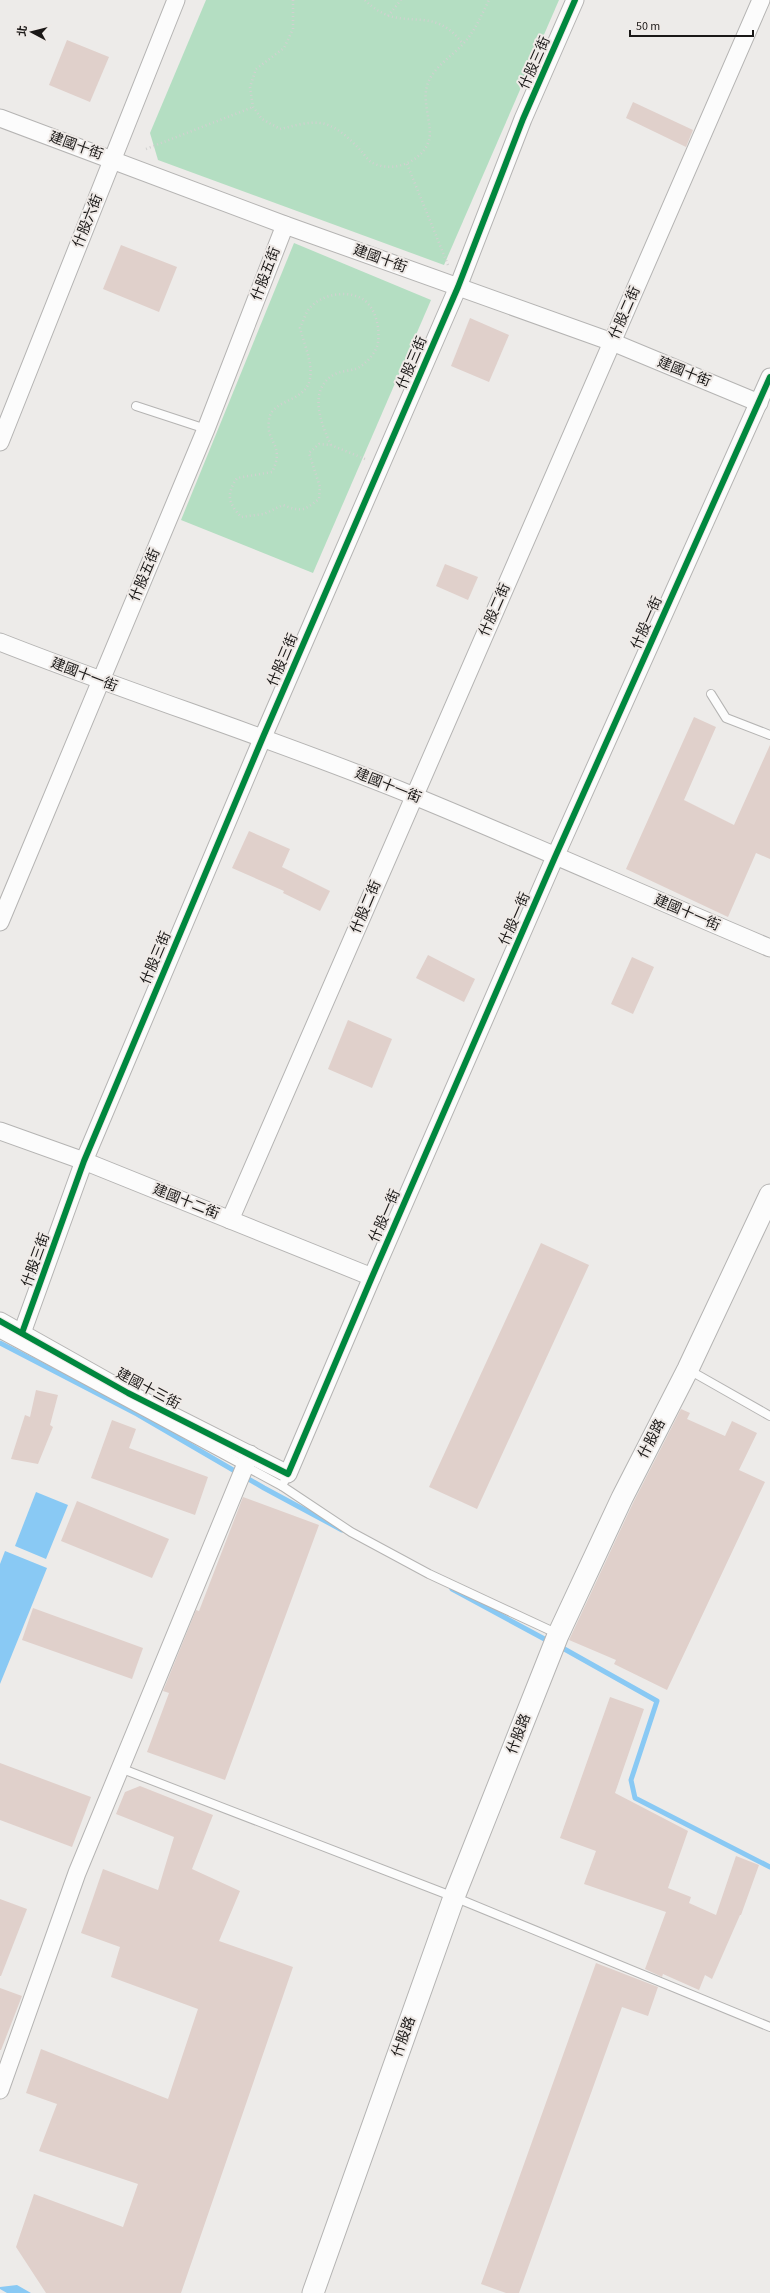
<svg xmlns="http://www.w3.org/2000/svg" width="770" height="2293" viewBox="0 0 770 2293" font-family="'Source Sans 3','Noto Sans TC',sans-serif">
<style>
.green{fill:#b4dec2}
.water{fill:#89c9f4}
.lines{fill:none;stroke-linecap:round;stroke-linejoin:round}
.stream{stroke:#89c9f4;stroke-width:5}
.building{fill:#e0d0cb}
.service-casing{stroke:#b5b4b3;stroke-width:10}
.minor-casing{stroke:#b5b4b3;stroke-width:19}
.tertiary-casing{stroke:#b5b4b3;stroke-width:23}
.path{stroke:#d1d1d0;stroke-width:2.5;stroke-dasharray:1 3;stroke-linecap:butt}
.service{stroke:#fcfcfc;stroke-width:8}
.minor{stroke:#fcfcfc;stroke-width:17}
.tertiary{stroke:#fcfcfc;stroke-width:21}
.cycleway-casing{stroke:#efeae7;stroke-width:8}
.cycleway{stroke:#00873e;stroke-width:6}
.labels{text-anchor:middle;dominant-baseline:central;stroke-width:4;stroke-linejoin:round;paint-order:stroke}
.street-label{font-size:14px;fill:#1a1817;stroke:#efeae7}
</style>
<rect width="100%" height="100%" fill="#edebe9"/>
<g class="green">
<path d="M206,0H559L444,265L158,160L150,133Z"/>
<path d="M294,243L431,300L313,573L181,520Z"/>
</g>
<g class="water">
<path d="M36,1492L68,1505L46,1559L15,1546Z"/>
<path d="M5,1551L47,1568L0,1684V1564Z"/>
<path d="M17,2285L31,2293H7L0,2289V2287Z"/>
</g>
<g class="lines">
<g class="stream">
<path d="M0,1343L137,1414L264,1488L342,1530"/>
<path d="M452,1589L550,1642"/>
<path d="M559,1646L657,1701L631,1780L635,1798L770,1867"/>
</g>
</g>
<g class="building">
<path d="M67,40L109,57L90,102L49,85Z"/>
<path d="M633,102L693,130L686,147L626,118Z"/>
<path d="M121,245L177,267L159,312L103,289Z"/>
<path d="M470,318L509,335L489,382L451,366Z"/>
<path d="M445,564L478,577L468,600L436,586Z"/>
<path d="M694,717L716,727L684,800L734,825L770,745V859L756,853L728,917L626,869Z"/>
<path d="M249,831L290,849L282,867L330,891L320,911L283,893L284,891L232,868Z"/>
<path d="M428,955L475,979L464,1002L416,978Z"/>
<path d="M632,957L654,967L633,1014L611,1004Z"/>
<path d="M348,1020L392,1039L372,1088L328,1069Z"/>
<path d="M541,1243L589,1265L477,1509L429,1487Z"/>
<path d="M36,1390L58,1395L50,1425L53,1427L38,1464L11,1459L25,1415L30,1417Z"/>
<path d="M681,1409L690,1413L687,1419L725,1436L732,1421L757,1433L739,1470L765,1482L667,1690L614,1664L616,1660L569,1640L633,1503Z"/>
<path d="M112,1420L136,1429L129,1448L208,1477L195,1515L91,1478Z"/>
<path d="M243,1497L319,1525L225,1780L147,1752L169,1693L163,1691L196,1610L199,1611Z"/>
<path d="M77,1501L169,1539L152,1578L61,1541Z"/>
<path d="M33,1608L143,1648L132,1679L22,1640Z"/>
<path d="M610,1697L644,1709L615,1793L688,1831L668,1888L691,1897L689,1903L716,1915L736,1856L759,1865L741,1915H740L712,1979L705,1975L699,1990L663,1974L662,1977L645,1969L666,1912L584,1884L596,1851L560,1838Z"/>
<path d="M0,1763L91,1797L72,1847L0,1820Z"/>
<path d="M140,1786L213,1815L192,1869L240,1891L219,1941L293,1967L181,2293H46L16,2247L34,2194L123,2227L138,2184L39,2151L57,2104L26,2093L41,2049L168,2099L198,2009L111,1977L120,1947L81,1933L103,1869L158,1890L174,1837L116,1814L125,1792Z"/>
<path d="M0,1899L27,1909L1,1976H0Z"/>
<path d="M596,1963L658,1987L648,2016L622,2007L519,2293H506L481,2284Z"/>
<path d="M0,1988L22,1996L1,2050H0Z"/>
</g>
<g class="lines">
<defs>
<g id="service">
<path d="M136,406L206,429"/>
<path d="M711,694L726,718L770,735"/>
<path d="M0,1334L282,1486"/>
<path d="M689,1370L770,1416"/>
<path d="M288,1474L282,1486L351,1532L429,1574L558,1634"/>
<path d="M120,1768L454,1897L770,2027"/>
</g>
<g id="minor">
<path d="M0,118L285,225L612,342L759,403"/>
<path d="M0,442L176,0"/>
<path d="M0,642C137,696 278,740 414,796C533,845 651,898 770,948"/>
<path d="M0,922L206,429L285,225"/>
<path d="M0,1131L84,1161L372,1277"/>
<path d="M230,1220L761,0"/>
<path d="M0,1321L128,1393L288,1474L372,1277L555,857L770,377"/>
<path d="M22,1333L84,1161L263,737L458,287L523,119L575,0"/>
<path d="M0,2090L77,1873L250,1454"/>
</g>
<path id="tertiary" d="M313,2293L454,1897L558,1635L622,1498L688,1369L770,1195"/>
</defs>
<use href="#service" class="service-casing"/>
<use href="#minor" class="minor-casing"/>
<use href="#tertiary" class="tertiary-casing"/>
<g class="path">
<path d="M293,0V29L284,48L256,69L250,87L253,107L262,119L280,129C295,126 313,119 328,125C341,130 352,141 361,151C364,154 368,160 371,162C391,174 423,162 429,140C433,128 422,102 427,86C432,68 451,57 463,44C475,31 481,16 489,0"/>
<path d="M365,0C401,37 430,0 463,44"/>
<path d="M388,16L401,0"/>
<path d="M146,149L253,107"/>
<path d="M407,164L448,265"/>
<path d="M331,445C321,424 307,389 335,374C341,371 349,371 355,369C365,366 377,352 378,342C380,328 376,309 364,300C349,289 320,294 309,309C305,314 303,322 300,328C304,344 313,363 310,379C305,403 271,399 269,420C265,443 286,444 272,472L237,478C226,495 228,502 241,517L264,514L283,505C301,512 304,511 319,499L320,487L309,453L319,444L331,445L365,459"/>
</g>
<use href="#service" class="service"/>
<use href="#minor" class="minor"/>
<use href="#tertiary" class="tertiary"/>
<defs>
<g id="cycleway">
<path d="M0,1321L128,1393L288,1474L372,1277L555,857L770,377"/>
<path d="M22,1333L84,1161L263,737L458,287L523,119L575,0"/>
</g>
</defs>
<use href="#cycleway" class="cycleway-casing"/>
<use href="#cycleway" class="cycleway"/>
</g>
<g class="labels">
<g class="street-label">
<text transform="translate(535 63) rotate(-66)">什股三街</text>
<text transform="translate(76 146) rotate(20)">建國十街</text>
<text transform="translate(88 221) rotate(-68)">什股六街</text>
<text transform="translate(380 259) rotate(20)">建國十街</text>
<text transform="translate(266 274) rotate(-69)">什股五街</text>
<text transform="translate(625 313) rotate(-66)">什股二街</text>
<text transform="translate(412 363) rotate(-67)">什股三街</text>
<text transform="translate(684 372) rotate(22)">建國十街</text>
<text transform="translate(145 575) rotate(-67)">什股五街</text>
<text transform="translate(495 610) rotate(-66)">什股二街</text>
<text transform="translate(647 623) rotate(-66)">什股一街</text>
<text transform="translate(283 660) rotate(-67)">什股三街</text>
<text transform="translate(84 675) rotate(21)">建國十一街</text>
<text transform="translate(388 786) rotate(22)">建國十一街</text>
<text transform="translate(366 907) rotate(-67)">什股二街</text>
<text transform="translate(687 913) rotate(23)">建國十一街</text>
<text transform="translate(515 919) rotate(-66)">什股一街</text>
<text transform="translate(156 958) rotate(-67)">什股三街</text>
<text transform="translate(186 1202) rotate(22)">建國十二街</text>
<text transform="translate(385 1216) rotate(-66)">什股一街</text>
<text transform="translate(36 1260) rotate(-70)">什股三街</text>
<text transform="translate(148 1389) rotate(28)">建國十三街</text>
<text transform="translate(652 1439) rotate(-63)">什股路</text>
<text transform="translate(519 1734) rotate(-69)">什股路</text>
<text transform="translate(404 2037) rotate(-70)">什股路</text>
</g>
</g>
<g transform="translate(32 32) rotate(277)" stroke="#efeae7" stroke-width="3" paint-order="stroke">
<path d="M0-3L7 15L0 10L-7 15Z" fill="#1a1817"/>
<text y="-6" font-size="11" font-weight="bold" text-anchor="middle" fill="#1a1817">北</text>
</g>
<path d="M630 30v6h123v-6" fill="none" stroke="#1a1817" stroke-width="2"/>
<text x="636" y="30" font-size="12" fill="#1a1817" stroke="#efeae7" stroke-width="3" paint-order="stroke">50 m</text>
</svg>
